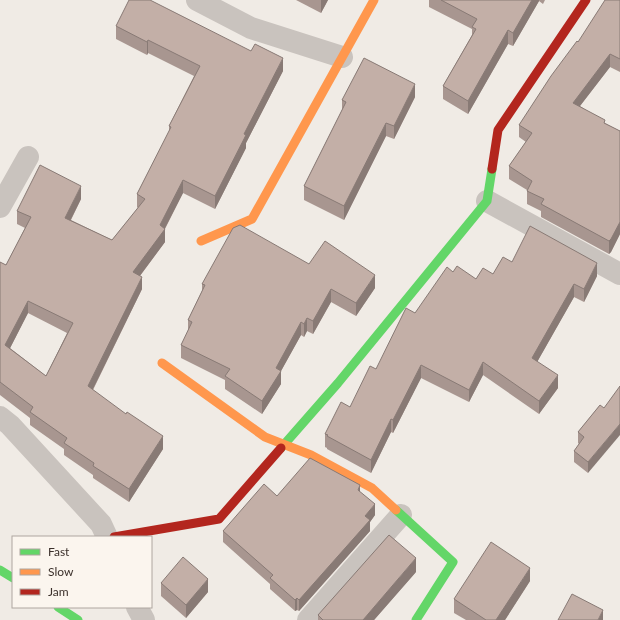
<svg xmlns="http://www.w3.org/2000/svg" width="620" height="620" viewBox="0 0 620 620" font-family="Lato,sans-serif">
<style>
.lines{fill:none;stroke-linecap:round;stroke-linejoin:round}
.street{stroke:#c9c3be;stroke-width:22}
.fast{stroke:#63d668;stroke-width:9}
.slow{stroke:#ff974d;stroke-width:9}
.jam{stroke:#b3261e;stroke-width:9}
.wall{fill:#a89690;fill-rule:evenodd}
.shaded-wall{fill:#887a75}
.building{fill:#c3afa7;stroke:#887a75;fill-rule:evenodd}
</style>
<rect width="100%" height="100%" fill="#f0ebe5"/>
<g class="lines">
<g class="street">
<path d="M197,0L251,28L342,57"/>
<path d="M487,201L620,274"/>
<path d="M0,207L28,157"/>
<path d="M0,417L10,425L101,524L107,537"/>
<path d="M137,607L144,620"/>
<path d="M308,620L401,515"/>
</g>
<g class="fast">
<path d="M281,448L338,383L487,201L492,169"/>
<path d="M396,510L453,562L416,620"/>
<path d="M0,570L13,578"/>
<path d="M58,607L78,620"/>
</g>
<g class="slow">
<path d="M201,241L252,219L374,0"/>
<path d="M162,363L265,437L311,455L372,488L396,510"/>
</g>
<g class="jam">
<path d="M492,169L498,130L586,0"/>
<path d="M114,537L219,519L281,448"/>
</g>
</g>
<g class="wall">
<path d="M296,0H328L321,13Z"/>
<path d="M429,0H545L543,4L539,1L513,46L508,44L468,114L443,99V86L472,35V29L429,7Z"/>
<path d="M620,0V72L610,67L580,106L605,123L620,131V234L611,252L609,254L541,217V211L527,204V190L509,179V166L526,142L519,137V125L578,42Z"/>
<path d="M116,26L283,71L246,143V148L215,209L183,193L165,229V242L140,276L142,289L93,390L163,449L129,502L93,478V475L64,455V449L30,425V418L0,395V262L6,265L25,228L17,224V211L81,199L71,220L112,240L138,208L137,207V194L169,132V126L194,76L148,53L147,55L116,39ZM28,313L67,333L46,376L10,348Z"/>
<path d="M415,97L394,139L386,136L344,220L304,200V186L342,110V100Z"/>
<path d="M512,262L597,276L584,302L574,297L537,362L558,388L539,414L483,375L469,402L421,378L393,433L391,432L371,473L327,449V448L325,447V434L350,407L376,369L415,313L453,272L476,279L493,274Z"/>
<path d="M309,264L375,288L356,316L331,302L313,334L307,331L304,337L301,335L281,371V384L262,414L225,389V380L181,358V345L188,332V320L202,291V284Z"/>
<path d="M600,405L588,473L574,462V451L579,444L578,443V432Z"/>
<path d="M360,492L375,515L370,522V531L299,611L297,610L295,611L270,589V584L223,542V531L277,496Z"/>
<path d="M416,572L374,620H318V615Z"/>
<path d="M530,581L505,620H466L454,613V599Z"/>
<path d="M161,583L208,592L186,618L161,596Z"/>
</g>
<g class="shaded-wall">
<path d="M321,0H328L321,13Z"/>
<path d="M532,0H539V1L513,46V33Z"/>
<path d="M508,30V44L468,114V101Z"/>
<path d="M148,40V53L147,55V42Z"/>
<path d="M610,54V67L573,115V103Z"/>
<path d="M283,58V71L246,143V148L215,209V196L244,134Z"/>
<path d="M415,84V97L394,139V126Z"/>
<path d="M386,123V136L344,220V206Z"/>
<path d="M183,180V193L164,230L165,229V242L133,285V272L160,225Z"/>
<path d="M81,186V199L65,231V218Z"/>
<path d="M620,222V234L611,252L609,254V241Z"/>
<path d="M597,263V276L584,302V289Z"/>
<path d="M375,275V288L356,316V303Z"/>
<path d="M142,277V289L88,399V386Z"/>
<path d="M574,284V297L532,371V358Z"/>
<path d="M331,289V302L313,334V321Z"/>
<path d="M28,301V313L5,358V345Z"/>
<path d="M307,318V331L304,337V324Z"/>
<path d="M301,322V335L281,371V384L262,414V401L276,368Z"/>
<path d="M483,362V375L469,402V390Z"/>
<path d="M421,365V378L393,433V420Z"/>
<path d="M558,375V388L539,414V401Z"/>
<path d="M391,419V432L371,473V460Z"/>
<path d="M620,424V435L588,473V462Z"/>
<path d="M163,436V449L129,502V489Z"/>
<path d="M360,485V496L358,490Z"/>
<path d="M375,504V515L370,522V531L299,611V600L365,516Z"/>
<path d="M416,558V572L374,620H363Z"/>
<path d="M530,568V581L505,620H496Z"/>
<path d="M208,579V592L186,618V605Z"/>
<path d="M297,598V610L295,611V600Z"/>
<path d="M603,610V620H598Z"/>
</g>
<g class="building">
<path d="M129,0H150L251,51L255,44L283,58L244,134L246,135L215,196L183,180L160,225L165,229L133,272L142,277L88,386L126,414L127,412L163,436L129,489L93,466L94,463L64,443L67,438L30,412L33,407L0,382V262L6,265L31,217L17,211L40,165L81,186L65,218L112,240L145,199L137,194L171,127L169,126L200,66L148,40L147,42L116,26ZM28,301L73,323L46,376L5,345Z"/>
<path d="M441,0H532L513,33L508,30L468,101L443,86L476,29L472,27L477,19Z"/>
<path d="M605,0H620V59L610,54L573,103L605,120L604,123L620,131V222L611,239L609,241L541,204L544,199L527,191L532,181L509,166L532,133L519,125L551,76L577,41L578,42Z"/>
<path d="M364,58L415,84L394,126L386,123L344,206L304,186L346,102L342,100Z"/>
<path d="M240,225L309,264L325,241L375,275L356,303L331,289L313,321L307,318L304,324L301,322L276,368L281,371L262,401L225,376L230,369L181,345L192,322L188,320L205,285L202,284L233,228Z"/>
<path d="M530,226L597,263L584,289L574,284L532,358L558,375L539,401L483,362L469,390L421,365L393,420L391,419L371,460L327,436L328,435L325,434L341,402L350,407L370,366L376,369L406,308L415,313L447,267L453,272L457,266L476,279L483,268L493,274L503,257L512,262Z"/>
<path d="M620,386V424L588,462L574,451L584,437L578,432L600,405L604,408Z"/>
<path d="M310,458L360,485L358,490L375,504L365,516L370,520L299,600L297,598L295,600L270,578L273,575L223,531L264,484L277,496Z"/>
<path d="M389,535L416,558L363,620H323L318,615Z"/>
<path d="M491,542L530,568L496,620H486L454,599Z"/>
<path d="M183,557L208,579L186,605L161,583Z"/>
<path d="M572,594L603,610L598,620H558Z"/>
</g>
<rect x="12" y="536" width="140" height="72" fill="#fbf5ee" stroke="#aea6a0"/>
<rect x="20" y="549" width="20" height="6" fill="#63d668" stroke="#aea6a0"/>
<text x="48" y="556" font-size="12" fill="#3b302b">Fast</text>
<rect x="20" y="569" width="20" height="6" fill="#ff974d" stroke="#aea6a0"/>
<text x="48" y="576" font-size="12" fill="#3b302b">Slow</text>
<rect x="20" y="589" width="20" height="6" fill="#b3261e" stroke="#aea6a0"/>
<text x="48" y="596" font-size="12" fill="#3b302b">Jam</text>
</svg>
